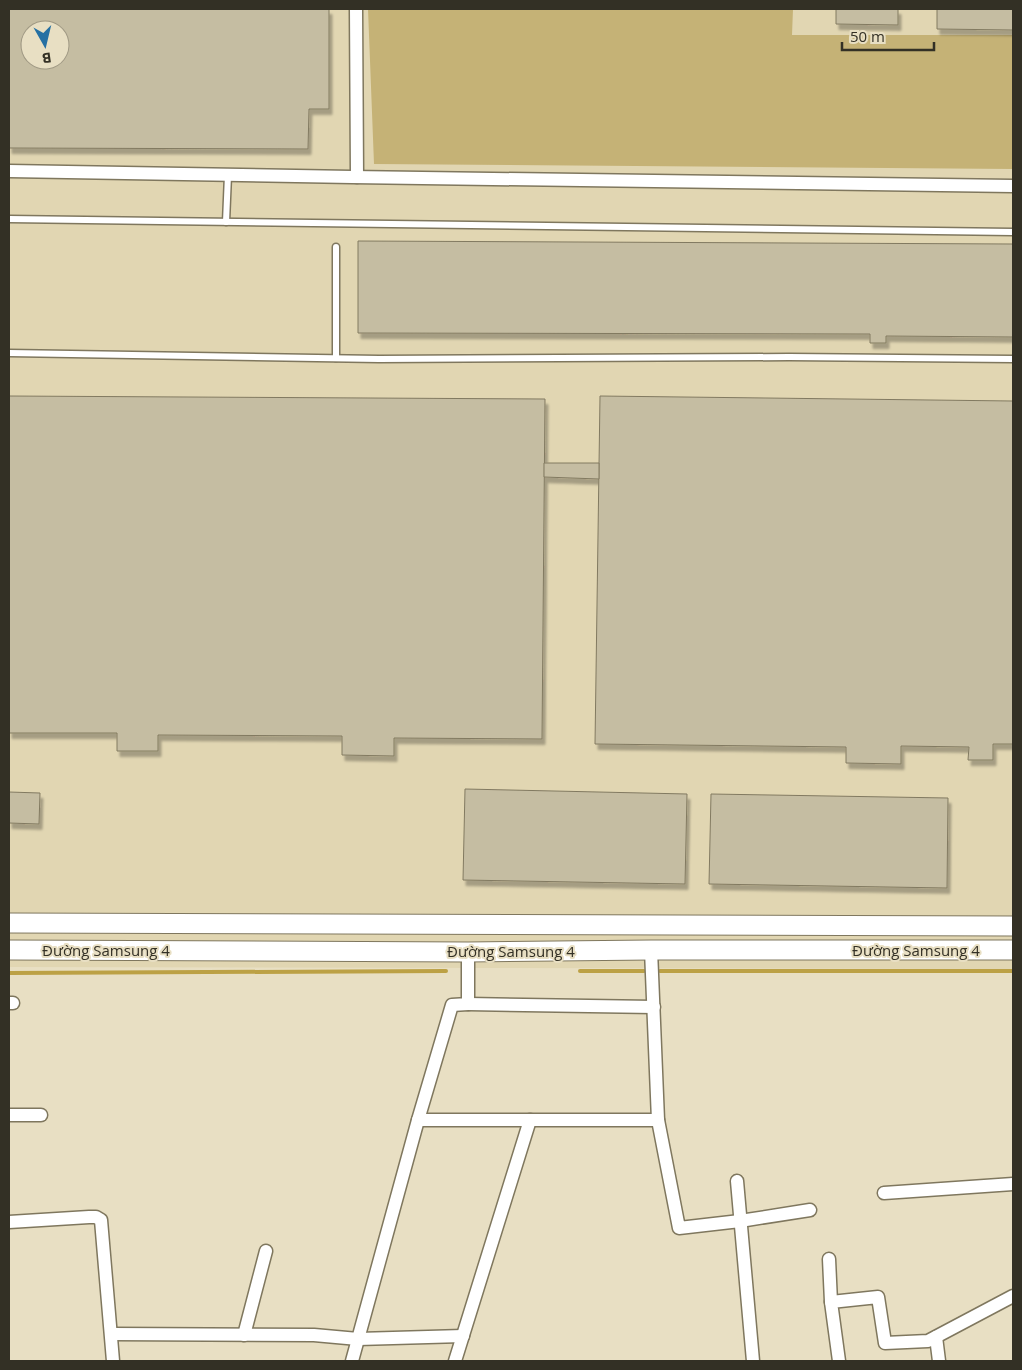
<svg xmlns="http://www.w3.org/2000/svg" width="1022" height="1370" viewBox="0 0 1022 1370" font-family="'Open Sans',sans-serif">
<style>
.built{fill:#e1d6b2;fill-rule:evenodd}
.green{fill:#c5b276}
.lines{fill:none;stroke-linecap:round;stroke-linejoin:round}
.stream{stroke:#bca145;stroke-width:4}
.building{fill:#c5bda2;stroke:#827a61;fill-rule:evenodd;filter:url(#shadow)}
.service-casing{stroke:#7f775e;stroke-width:9}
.minor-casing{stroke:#7f775e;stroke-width:15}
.secondary-casing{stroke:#7f775e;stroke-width:21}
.service{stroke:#fff;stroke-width:6}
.minor{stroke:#fff;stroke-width:12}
.secondary{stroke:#fff;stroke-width:19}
.labels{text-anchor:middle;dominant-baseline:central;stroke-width:4;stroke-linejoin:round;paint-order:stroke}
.street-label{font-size:15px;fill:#333025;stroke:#e8dfc3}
</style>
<defs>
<filter id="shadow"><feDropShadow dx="3" dy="5.5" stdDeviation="1" flood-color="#0004"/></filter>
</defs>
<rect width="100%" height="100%" fill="#e8dfc3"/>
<path class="built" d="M9,9H1013V969L9,967ZM30,30H60V60H30Z"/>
<path class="green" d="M368,9H793L792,35H1013V169L374,164Z"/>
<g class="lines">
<g class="stream">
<path d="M580,971H644"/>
<path d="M660,971H1013"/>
<path d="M9,973L446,971"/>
</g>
</g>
<g class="building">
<path d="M9,9H329V109H309L308,149L9,148ZM30,30H60V60H30Z"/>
<path d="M836,9H898V25L836,24Z"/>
<path d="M937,9H1013V30L937,29Z"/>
<path d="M358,241L1013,244V337L886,336V343H870V334L358,333Z"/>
<path d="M9,396L545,399L542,739L394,738V756L342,755V736L158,735V751H117V733H9Z"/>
<path d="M600,396L1013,401V744H993V760H968L969,747L901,746V764L846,763V747L595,744Z"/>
<path d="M544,463H599V479L544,477Z"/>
<path d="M465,789L687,794L685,884L463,880Z"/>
<path d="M9,792L40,793L39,824L9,823Z"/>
<path d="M711,794L948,798L947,888L709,884Z"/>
</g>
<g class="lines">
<defs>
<g id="service">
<path d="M9,219L1013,232"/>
<path d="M226,222L228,175"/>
<path d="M336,247V358"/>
<path d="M9,353L379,359L789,357L1013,359"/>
</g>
<g id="minor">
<path d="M356,9L357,177"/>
<path d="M9,171L352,177L1013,186"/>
<path d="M9,1003H13"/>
<path d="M468,1004L654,1007"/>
<path d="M9,1115H41"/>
<path d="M418,1120H658L651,950"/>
<path d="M658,1120L679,1228L740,1221L810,1210"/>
<path d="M737,1181L753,1361"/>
<path d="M884,1193L1013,1184"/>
<path d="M9,1222L89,1217H96L101,1220L113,1361"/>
<path d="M829,1259L831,1302"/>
<path d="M112,1334L314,1335L358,1339L463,1336"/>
<path d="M244,1335L266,1251"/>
<path d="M936,1337L939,1361"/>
<path d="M352,1361L418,1120L452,1005L468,1004V952"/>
<path d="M455,1361L530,1120"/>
<path d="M839,1361L831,1302L878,1297L885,1343L928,1341L1013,1296"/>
</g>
<g id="secondary">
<path d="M9,923L1013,926"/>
<path d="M9,950L468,952L651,950H1013"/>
</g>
</defs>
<use href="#service" class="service-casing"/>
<use href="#minor" class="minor-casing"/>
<use href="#secondary" class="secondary-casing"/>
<use href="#service" class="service"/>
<use href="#minor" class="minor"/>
<use href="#secondary" class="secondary"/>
</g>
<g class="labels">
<g class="street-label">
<text x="106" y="950">Đường Samsung 4</text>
<text x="916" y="950">Đường Samsung 4</text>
<text x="511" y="951">Đường Samsung 4</text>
</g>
</g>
<rect width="1022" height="1370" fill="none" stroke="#333025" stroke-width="20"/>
<g transform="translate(45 45) rotate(172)"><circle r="24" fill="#e8dfc3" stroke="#a09984"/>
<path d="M0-4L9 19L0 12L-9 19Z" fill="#2570a3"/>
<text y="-8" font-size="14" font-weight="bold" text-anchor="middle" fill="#333025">B</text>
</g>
<path d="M842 42v8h92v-8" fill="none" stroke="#333025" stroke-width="2.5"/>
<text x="850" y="42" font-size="15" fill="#333025" stroke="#e8dfc3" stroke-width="4" paint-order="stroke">50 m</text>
</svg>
